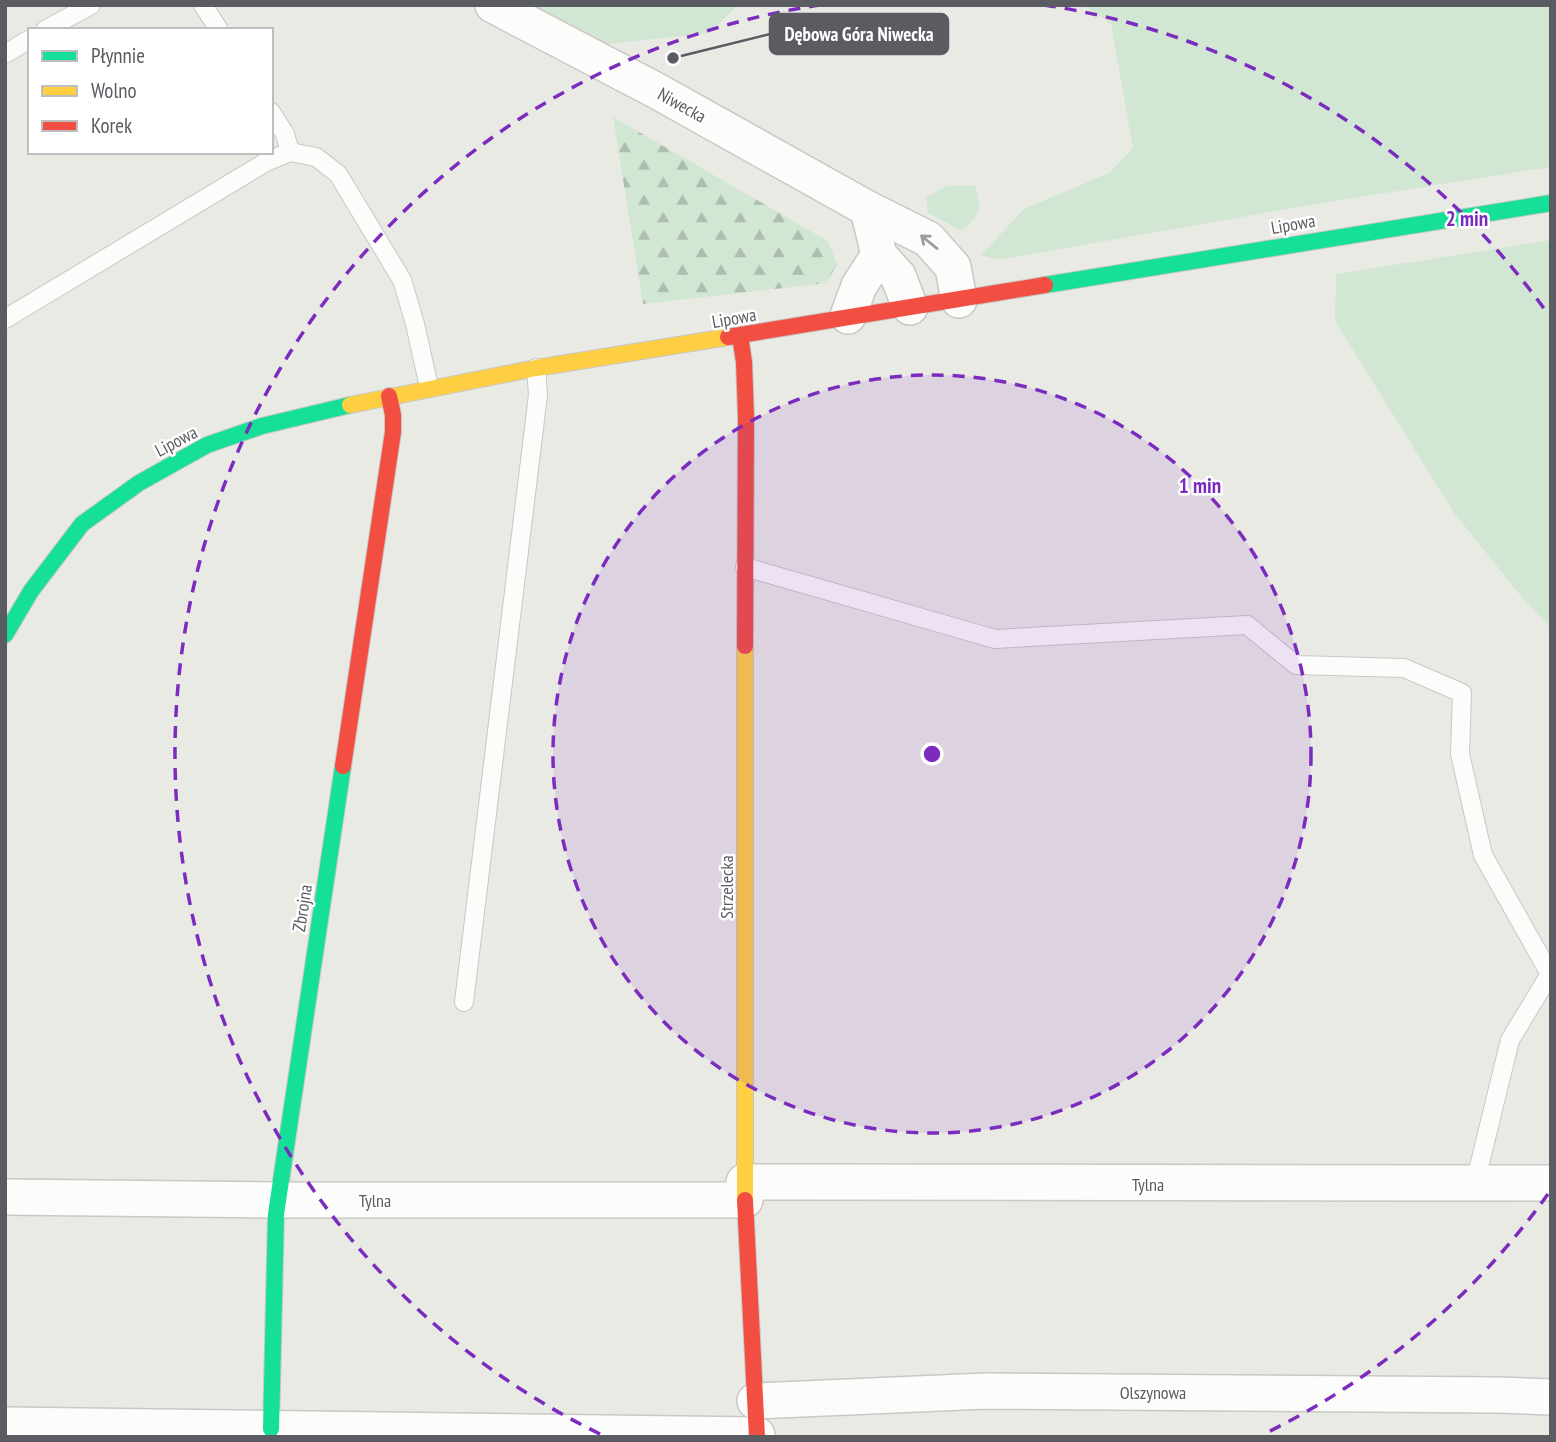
<svg xmlns="http://www.w3.org/2000/svg" width="1556" height="1442" viewBox="0 0 1556 1442" font-family="'PT Sans Narrow',sans-serif">
<style>
.green{fill:#d2e7d3}
.forest{fill:url(#forest-firs)}
.lines{fill:none;stroke-linecap:round;stroke-linejoin:round}
.lane-casing{stroke:#c7c8c7;stroke-width:20}
.street-casing{stroke:#c7c8c7;stroke-width:38}
.fast-casing{stroke:#c7c7c6;stroke-width:18}
.slow-casing{stroke:#c7c7c6;stroke-width:18}
.jam-casing{stroke:#c7c7c6;stroke-width:18}
.lane{stroke:#fcfcfb;stroke-width:18}
.street{stroke:#fcfcfb;stroke-width:35}
.fast{stroke:#16e098;stroke-width:16}
.slow{stroke:#ffcf43;stroke-width:16}
.jam{stroke:#f24e42;stroke-width:16}
.oneway{stroke:#9b9c9f}
.ring{fill:none;stroke:#7b2cbf;stroke-width:3.5;stroke-dasharray:12 9}
.labels{text-anchor:middle;dominant-baseline:central;stroke-width:5;stroke-linejoin:round;paint-order:stroke}
.street-label{font-size:18px;fill:#5a5c62;stroke:#fff}
.centre{fill:#7b2cbf;stroke:#fff;stroke-width:3.5}
.ring-label{font-size:21px;text-anchor:middle;font-weight:bold;fill:#7b2cbf;stroke:#fff;stroke-width:5;stroke-linejoin:round;paint-order:stroke}
.leader{fill:none;stroke:#5a5c62;stroke-width:2.5}
.callout-dot{fill:#5a5c62;stroke:#fff;stroke-width:2.5}
.callout{fill:#5a5c62;stroke:#5a5c62;stroke-width:2.5}
.callout-label{font-size:19px;text-anchor:middle;font-weight:bold;fill:#fff}
</style>
<defs>
<pattern id="forest-firs" width="22" height="20" patternUnits="userSpaceOnUse" patternTransform="scale(1.75)"><rect width="22" height="20" fill="#d2e7d3"/><path d="M5 1l3.5 6h-7zM16 11l3.5 6h-7z" fill="#adbeaf"/></pattern>
</defs>
<rect width="100%" height="100%" fill="#eaeae5"/>
<g class="green">
<path d="M513,5H738L709,33L608,44Z"/>
<path d="M1083,5H1551V167L1322,203L998,260L981,255L1024,209L1109,173L1133,148L1111,24Z"/>
<path d="M946,186H975C983,209 980,215 962,231L928,213L926,198Z"/>
<path d="M1551,240V628L1521,596L1454,513L1335,321L1336,274Z"/>
</g>
<path class="forest" d="M613,117L828,241L837,264L827,283L643,304Z"/>
<g class="lines">
<defs>
<g id="lane">
<path d="M203,5L219,30"/>
<path d="M45,30L91,5"/>
<path d="M5,54L30,39"/>
<path d="M271,112L285,134L290,152"/>
<path d="M5,319L266,162L290,152L316,157L338,174L402,280L415,324L429,387"/>
<path d="M745,567L995,639L1247,625L1296,665L1404,668L1462,693L1460,754L1483,855L1550,974L1510,1040L1475,1183"/>
<path d="M464,1002L538,395L536,368"/>
</g>
<g id="street">
<path d="M493,5L657,91L868,209L928,239L953,267L959,300"/>
<path d="M868,209L879,255L898,276L910,307"/>
<path d="M848,316L859,286L879,255"/>
<path d="M744,1182L1551,1183"/>
<path d="M5,1197L278,1200H745"/>
<path d="M755,1401L986,1391L1498,1395L1551,1397"/>
<path d="M5,1425L757,1435"/>
</g>
<g id="fast">
<path d="M1045,285L1551,203"/>
<path d="M5,635L31,591L82,524L139,483L207,445L262,426L350,405"/>
<path d="M271,1429L276,1214L343,766"/>
</g>
<g id="slow">
<path d="M350,405L536,368L728,337"/>
<path d="M745,1200V646"/>
</g>
<g id="jam">
<path d="M740,336L744,362L746,417L745,646"/>
<path d="M728,337L1045,285"/>
<path d="M343,766L393,432V415L389,396"/>
<path d="M745,1200L757,1437"/>
</g>
</defs>
<use href="#lane" class="lane-casing"/>
<use href="#street" class="street-casing"/>
<use href="#fast" class="fast-casing"/>
<use href="#slow" class="slow-casing"/>
<use href="#jam" class="jam-casing"/>
<use href="#lane" class="lane"/>
<use href="#street" class="street"/>
<use href="#fast" class="fast"/>
<use href="#slow" class="slow"/>
<use href="#jam" class="jam"/>
</g>
<defs><path id="oneway-shaft" d="M-6 0H5M1.5-3L5.5 0L1.5 3" fill="none" stroke-width="1.6" stroke-linecap="round" stroke-linejoin="round" transform="scale(1.75)"/></defs>
<use class="oneway" href="#oneway-shaft" transform="translate(929 242) rotate(-141)"/>
<circle cx="932" cy="754" r="379" fill="#7b2cbf" fill-opacity=".12"/>
<g class="ring">
<circle cx="932" cy="754" r="379"/>
<path d="M1548 1194A757 757 0 0 1 1264 1434M600 1434A757 757 0 0 1 820 5M1044 5A757 757 0 0 1 1548 314"/>
</g>
<g class="labels">
<g class="street-label">
<text transform="translate(682 105) rotate(29)">Niwecka</text>
<text transform="translate(1293 224) rotate(-10)">Lipowa</text>
<text transform="translate(734 318) rotate(-10)">Lipowa</text>
<text transform="translate(176 441) rotate(-28)">Lipowa</text>
<text transform="translate(726 887) rotate(-90)">Strzelecka</text>
<text transform="translate(302 908) rotate(-81)">Zbrojna</text>
<text x="1148" y="1184">Tylna</text>
<text x="375" y="1200">Tylna</text>
<text x="1153" y="1392">Olszynowa</text>
</g>
</g>
<circle cx="932" cy="754" r="10" class="centre"/>
<g class="ring-label">
<text x="1467" y="226">2 min</text>
<text x="1200" y="493">1 min</text>
</g>
<path class="leader" d="M673 58L770 34"/>
<circle class="callout-dot" cx="673" cy="58" r="7"/>
<rect class="callout" x="770" y="14" width="178" height="40" rx="7"/>
<g class="callout-label">
<text x="859" y="41">Dębowa Góra Niwecka</text>
</g>
<rect width="1556" height="1442" fill="none" stroke="#5a5c62" stroke-width="14"/>
<rect x="28" y="28" width="245" height="126" fill="#ffffff" stroke="#bdbec0" stroke-width="2"/>
<rect x="42" y="51" width="35" height="10" fill="#16e098" stroke="#bdbec0" stroke-width="2"/>
<text x="91" y="63" font-size="21" fill="#5a5c62">Płynnie</text>
<rect x="42" y="86" width="35" height="10" fill="#ffcf43" stroke="#bdbec0" stroke-width="2"/>
<text x="91" y="98" font-size="21" fill="#5a5c62">Wolno</text>
<rect x="42" y="121" width="35" height="10" fill="#f24e42" stroke="#bdbec0" stroke-width="2"/>
<text x="91" y="133" font-size="21" fill="#5a5c62">Korek</text>
</svg>
